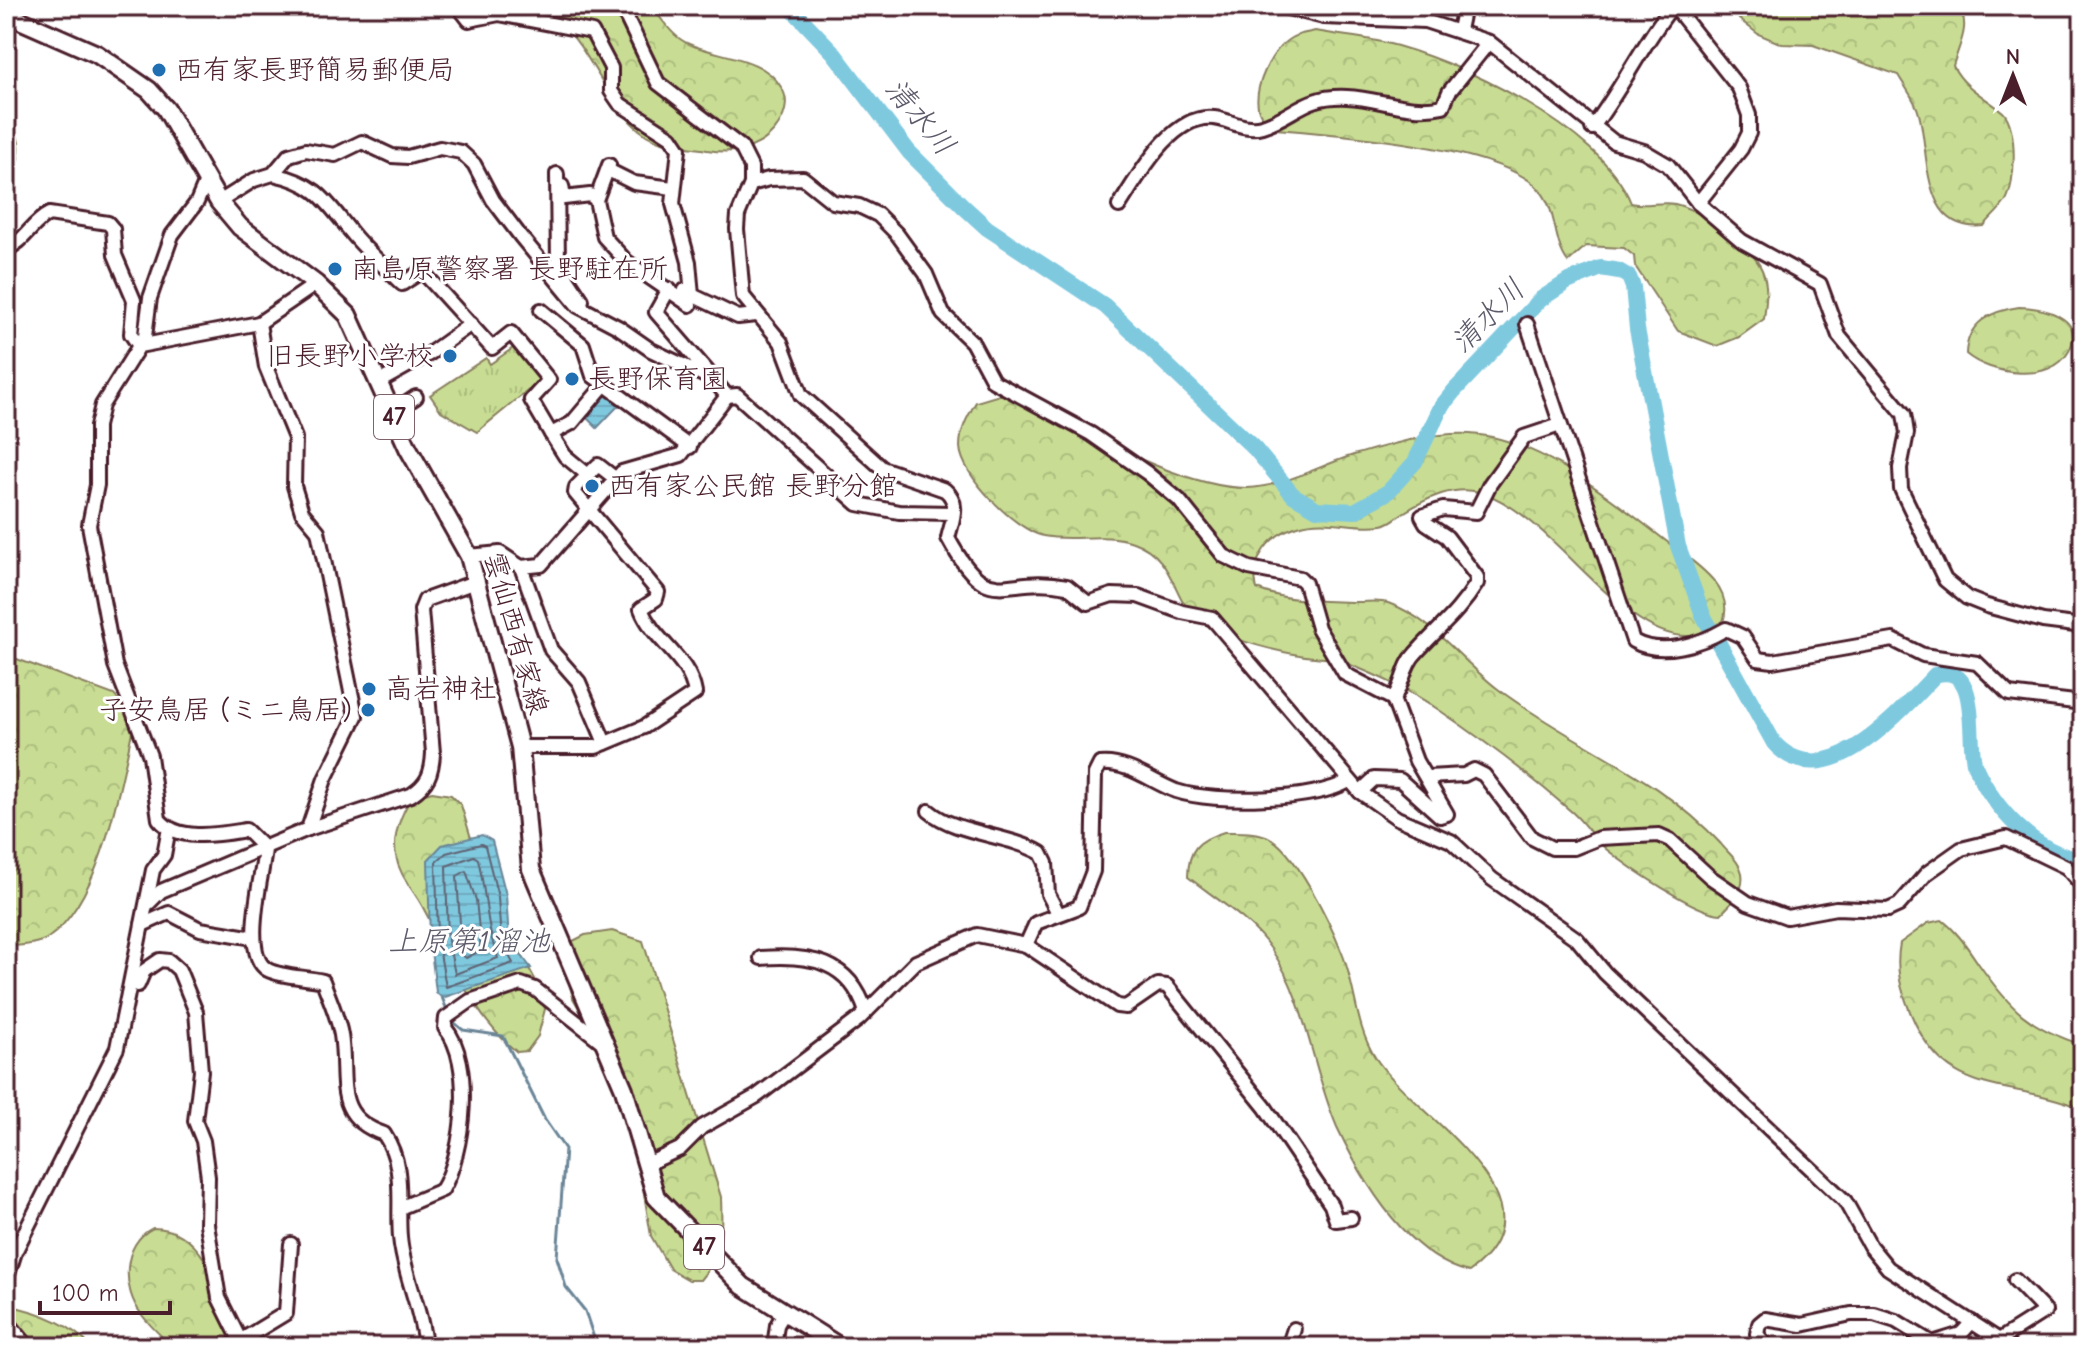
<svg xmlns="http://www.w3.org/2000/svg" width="2089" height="1353" viewBox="0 0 2089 1353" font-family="'Comic Neue','Klee One',sans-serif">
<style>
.forest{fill:url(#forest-crowns);stroke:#897e5f;stroke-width:2}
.park{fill:url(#park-tufts);stroke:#897e5f;stroke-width:2}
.water{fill:url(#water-rules);stroke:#6a8597;stroke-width:2}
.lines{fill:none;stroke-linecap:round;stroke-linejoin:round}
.shore{stroke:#5f6373;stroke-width:2}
.stream{stroke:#6a8597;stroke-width:3}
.river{stroke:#7fc9df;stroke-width:16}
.minor-casing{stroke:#4a1f2b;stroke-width:18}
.major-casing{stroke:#4a1f2b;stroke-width:22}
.minor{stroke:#fff;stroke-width:12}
.major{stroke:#fff;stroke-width:16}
.poi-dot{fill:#1f6fb2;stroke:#fff;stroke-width:3}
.labels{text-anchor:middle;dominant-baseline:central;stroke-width:6;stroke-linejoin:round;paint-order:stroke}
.shield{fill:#fff;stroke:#80626b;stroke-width:2}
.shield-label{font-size:26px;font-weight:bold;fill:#4a1f2b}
.poi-label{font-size:28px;fill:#4a1f2b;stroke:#fff;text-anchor:start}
.street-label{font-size:28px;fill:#4a1f2b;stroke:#fff}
.water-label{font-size:30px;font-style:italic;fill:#5d5a6a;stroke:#fff}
</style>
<defs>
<pattern id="forest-crowns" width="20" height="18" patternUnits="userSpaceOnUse" patternTransform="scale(2)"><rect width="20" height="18" fill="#c8dd93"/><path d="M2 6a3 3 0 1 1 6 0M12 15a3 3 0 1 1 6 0" fill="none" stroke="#adbd7f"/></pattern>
<pattern id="park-tufts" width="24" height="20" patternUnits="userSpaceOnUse" patternTransform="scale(2)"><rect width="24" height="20" fill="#c8dd93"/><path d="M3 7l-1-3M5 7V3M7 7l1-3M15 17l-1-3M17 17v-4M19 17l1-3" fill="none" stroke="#adbd7f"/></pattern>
<pattern id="water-rules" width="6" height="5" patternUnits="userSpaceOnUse" patternTransform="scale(2)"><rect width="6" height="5" fill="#7fc9df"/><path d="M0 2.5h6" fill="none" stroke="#6facc0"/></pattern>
</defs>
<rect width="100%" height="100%" fill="#fff"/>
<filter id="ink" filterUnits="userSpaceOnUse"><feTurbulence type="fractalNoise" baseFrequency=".0125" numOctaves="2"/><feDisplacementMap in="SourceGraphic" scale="16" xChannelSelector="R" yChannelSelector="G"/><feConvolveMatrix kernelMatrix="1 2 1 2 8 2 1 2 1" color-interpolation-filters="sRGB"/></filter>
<g filter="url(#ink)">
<g class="forest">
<path d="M533,6H651C663,20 672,37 689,44C718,57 763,56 781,87C791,102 784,119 774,131C756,151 733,154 707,150C690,147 670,146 654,139C612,120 595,53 559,22C552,16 542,11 533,6Z"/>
<path d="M1733,6H1957C1973,23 1958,47 1953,66C1965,89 1984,96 2003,112C2018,126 2016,186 2005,202C1999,211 1990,218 1984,226C1920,233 1930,154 1919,114C1916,101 1905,87 1898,75L1813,45L1782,44L1758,34L1739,19Z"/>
<path d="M1315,31C1337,35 1360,37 1382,42C1457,59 1601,128 1631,203C1645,207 1660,201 1675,204C1700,210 1752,246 1762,270C1769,287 1766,302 1764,319L1739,337L1717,346L1678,331L1635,266L1634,256L1624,248L1586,246L1568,262C1552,241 1558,209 1538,188C1497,146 1335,134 1275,129C1269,124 1261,118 1259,111C1252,89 1271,50 1291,38C1297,34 1307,33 1315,31Z"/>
<path d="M6,122C27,138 20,164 6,182Z"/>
<path d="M2019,307C2041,307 2087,317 2069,351C2051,385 1989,374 1966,354C1967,322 1991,311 2019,307Z"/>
<path d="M1006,393C1071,423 1176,488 1247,488C1284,487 1322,464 1357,454C1393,444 1432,432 1470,434C1543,438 1618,505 1674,547C1698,565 1735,589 1723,622C1713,628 1701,636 1689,636C1620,639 1554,516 1483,493C1454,484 1427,498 1403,513C1397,517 1390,524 1382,525C1354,529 1326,517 1298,526C1270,534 1249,559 1257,589C1287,602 1326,601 1358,602C1368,602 1379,600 1388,603C1432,618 1462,662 1498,689C1571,744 1658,775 1721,844C1728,853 1740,862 1742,873C1745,891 1732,903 1721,914C1697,914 1627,866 1606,849C1594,839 1585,824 1573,813C1531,776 1485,741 1439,710C1409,689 1374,674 1341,661C1330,657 1317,658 1305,656C1270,650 1233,641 1202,623C1172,605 1178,558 1133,542C1104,532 1072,542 1043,536C1016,530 961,476 960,447C960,429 968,416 976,402Z"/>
<path d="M6,655L114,695L125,708L133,727C120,787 101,901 48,938C37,945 19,945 6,947Z"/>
<path d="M432,792L451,795L461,805L487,891L537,983L545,1009L538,1036L527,1051L517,1052C471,1016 449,954 421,904C412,888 399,875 396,856C392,836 401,815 411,798Z"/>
<path d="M1224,832C1237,832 1254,831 1266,836C1295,848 1330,923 1342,953C1356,987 1355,1026 1375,1057C1410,1114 1569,1199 1469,1272C1406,1256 1363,1182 1337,1127C1312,1070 1307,1001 1271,949C1252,921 1215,898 1188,877C1188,849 1198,840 1224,832Z"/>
<path d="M1942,920C1958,932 1967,947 1978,963C2010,1009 2029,1028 2083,1045V1109C2008,1077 1948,1103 1911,1014C1901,990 1895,970 1900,943L1928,923Z"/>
<path d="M612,931L643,941L721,1197C722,1232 724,1253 700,1280H689L670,1269L651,1236L643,1188L615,1089L592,1031L573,998L567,974L569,943L585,935Z"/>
<path d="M153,1228C211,1228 222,1304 237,1347H173C162,1337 151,1327 142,1315C121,1289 122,1243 153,1228Z"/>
<path d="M6,1305C37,1311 70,1323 91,1347H6Z"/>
</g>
<path class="park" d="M516,346L542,379L477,432L441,411L430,395L486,358L490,364Z"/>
<g class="water">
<path d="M607,394L619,405L597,428L586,417Z"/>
<path d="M482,835L492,841L506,895L509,939L531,968L442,998L436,992L430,942L428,860L442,845Z"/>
</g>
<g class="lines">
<g class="shore">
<path d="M481,844L485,846L498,897L501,941L513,963L446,987L438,942L436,862L446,853Z"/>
<path d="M474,856L478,859C486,890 486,929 498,958L455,974L448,941L446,866Z"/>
<path d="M466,871L476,900L481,950L466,958L462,955L457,876Z"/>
</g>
<g class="stream">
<path d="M442,997L448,1013"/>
<path d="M451,1020L463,1030L503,1036L545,1120L565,1149L557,1258L566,1287L585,1311L597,1347"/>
</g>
<g class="river">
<path d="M789,6L833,52L909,152L964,207L987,228L1105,306L1255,449L1293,495L1317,509L1355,511L1388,492L1415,462L1441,407L1454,391L1541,299L1567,282L1601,268L1619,271L1629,277L1633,287L1637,329L1678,546L1703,615L1774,743C1825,799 1899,713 1935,675C1983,660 1966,744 1975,766C1994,809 2035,854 2083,860"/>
<path d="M2080,6L2083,11"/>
</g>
<defs>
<g id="minor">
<path d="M458,6L469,20L499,14L592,32L611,68V91L620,104L671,137L679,149L673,204L689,262L692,295L738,317L756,315"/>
<path d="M621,6L658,83L741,147L751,167V184L738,215L737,229L743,296L781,342L801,395L882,468L945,490C961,503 952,521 948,538C990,616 1002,573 1067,586L1088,603L1112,595L1138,596L1182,612L1212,618L1360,792L1397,818L1451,841L1492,879L1577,939L1605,973L1845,1201L1870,1246L1888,1268L2010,1347"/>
<path d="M1280,6L1324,17L1425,21L1489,42L1614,142L1644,151L1668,165L1698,203L1742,241L1820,284L1839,336L1904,414L1907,433L1900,468L1901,489L1945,580L1967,598L1987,606L2043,621L2083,626"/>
<path d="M1665,6L1678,11L1739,88L1749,115V133L1741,149L1698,203"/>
<path d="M1459,30L1464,6"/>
<path d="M1592,128C1622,89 1641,46 1671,8"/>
<path d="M609,165L596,200L604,237L627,262L690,305L685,290"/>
<path d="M608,170L634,183L673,188"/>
<path d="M273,174C321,184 327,204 356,238C370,254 387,269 402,284L422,271L492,348L511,333L549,380L531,400L551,434L572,423L605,384"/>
<path d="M557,174L558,264L582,300"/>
<path d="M751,184L769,179L803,178L833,202L859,206L878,215L897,234L926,274L943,314L972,342L993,381L1091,434L1147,473L1179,500L1224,556L1249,568L1300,578L1305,583L1318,628L1345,674L1393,699L1416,761L1447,814L1440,816L1400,780L1374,779L1360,792"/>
<path d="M562,186L564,198L590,195L596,200"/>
<path d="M219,202L254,180L273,174L289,155L306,150L335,155L362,142L392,156L408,157L440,148L461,152L474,164L493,200L521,237L578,306L618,327L651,350L714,380L727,396"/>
<path d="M1119,206C1138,177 1172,113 1214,118C1230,120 1245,131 1262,126C1297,115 1303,95 1347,97C1380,98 1409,114 1443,106L1449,92L1489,42"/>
<path d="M6,249C25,242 31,223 49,214L108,223L113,229L115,255L134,300L131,334L139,346"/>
<path d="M316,284L259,323L139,346L102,405L97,426V485L89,525L115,665L150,756L159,819C177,843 221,834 246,830L265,849C263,874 240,955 268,970C282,977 307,977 323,981C329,998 338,1017 341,1035C348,1079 331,1116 384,1134C406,1167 397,1200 400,1237C403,1274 422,1309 425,1347"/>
<path d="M669,289L656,312L714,379"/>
<path d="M541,310L583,345L593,376L690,447"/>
<path d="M259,323L266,367L295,438L294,486L302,512L318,531L356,716L325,779L308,829"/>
<path d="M1527,324L1633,641C1662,657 1700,644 1726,629L1743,637L1758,659L1773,661L1893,640L1923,655L1977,663L2009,694L2083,703"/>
<path d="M144,344L150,298L172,235L197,202L206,181"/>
<path d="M379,382L429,354L471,324"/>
<path d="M392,413L416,397"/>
<path d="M551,434L565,456L588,475"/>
<path d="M469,556L500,553L521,567L541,565L622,472L681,455L727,396L737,395L858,504L899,512L953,513"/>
<path d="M521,567L551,650L579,682L605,743"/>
<path d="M1393,699C1403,685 1404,665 1415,654C1437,629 1458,614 1477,583V577L1447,537L1426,523L1422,516L1443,509L1476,512L1490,484L1524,437L1560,425"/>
<path d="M520,747H596L644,727L695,693C689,657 654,642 641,609L656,599L658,592L575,493L576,487L598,465L616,479"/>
<path d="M1428,777L1464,775L1474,770L1484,775L1532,838L1552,848H1574L1599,838L1659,835L1670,840L1710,877L1748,903L1787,917L1836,908L1888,910L1899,905L1927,873L1961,849L2006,838L2066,867L2083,886"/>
<path d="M929,811C956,834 1007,834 1041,853L1046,863L1048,894L1058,913"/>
<path d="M149,903L161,891L308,829L411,795C428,784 432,773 433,753L421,610L425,600L475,582"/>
<path d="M142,925L169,913L200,929L254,938"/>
<path d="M1026,945L1117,1006L1126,1007L1158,985L1167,986L1265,1107L1331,1205L1336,1220L1351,1218"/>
<path d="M761,958C810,954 850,961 866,1012"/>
<path d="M138,985L144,971L160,960L169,961L179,970L196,1012L201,1071L195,1121L203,1141L208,1177L207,1224L219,1298L240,1340"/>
<path d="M645,1165L680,1149L702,1127L757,1096L859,1019L916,962L977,935L1026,945L1036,923L1079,907L1093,871L1095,774L1100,764C1127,761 1152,782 1176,791C1215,804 1314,801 1349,781"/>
<path d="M402,1207L442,1190C464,1154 474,1061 445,1028L446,1018L470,1001L521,984L535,989L606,1045"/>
<path d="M6,1281L15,1252L117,1048L153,870L164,855L169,828"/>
<path d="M6,1309L10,1325L28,1347"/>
<path d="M1999,1340L2045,1311L2015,1280"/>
<path d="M230,1347L286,1313L291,1244"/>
<path d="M774,1347L777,1325L784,1313"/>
<path d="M1288,1347L1294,1329"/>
<path d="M1767,1347L1757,1334L1759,1324L1765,1319L1802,1325L1851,1314H1874L1896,1321L1932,1343L1961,1334L1972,1322"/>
</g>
<path id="major" d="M6,14L97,54L149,90L166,109L219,202L240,227L316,284L348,315L408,448L469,556L520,747L531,869L624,1089L656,1197L743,1286L840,1347"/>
</defs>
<use href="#minor" class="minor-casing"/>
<use href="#major" class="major-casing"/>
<use href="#minor" class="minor"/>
<use href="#major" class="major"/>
</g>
</g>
<g class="poi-dot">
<circle cx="159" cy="70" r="8"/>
<circle cx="335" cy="269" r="8"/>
<circle cx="450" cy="356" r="8"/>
<circle cx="572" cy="379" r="8"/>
<circle cx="592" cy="486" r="8"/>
<circle cx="369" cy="689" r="8"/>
<circle cx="368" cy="710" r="8"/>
</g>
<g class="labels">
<g class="shield">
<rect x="374" y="395" width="40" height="44" rx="6"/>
<rect x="684" y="1225" width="40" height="44" rx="6"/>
</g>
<g class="shield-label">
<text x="394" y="417">47</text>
<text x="704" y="1247">47</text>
</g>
<g class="poi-label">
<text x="175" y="70">西有家長野簡易郵便局</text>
<text x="351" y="269">南島原警察署 長野駐在所</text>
<text x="434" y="356" text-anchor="end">旧長野小学校</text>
<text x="588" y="379">長野保育園</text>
<text x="608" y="486">西有家公民館 長野分館</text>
<text x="385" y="689">高岩神社</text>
<text x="352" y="710" text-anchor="end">子安鳥居 (ミニ鳥居)</text>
</g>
<g class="street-label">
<text transform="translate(516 633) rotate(74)">雲仙西有家線</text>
</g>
<g class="water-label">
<text transform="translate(920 117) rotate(50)">清水川</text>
<text transform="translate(1488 316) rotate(-45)">清水川</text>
<text x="469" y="941">上原第1溜池</text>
</g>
</g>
<rect width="2089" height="1353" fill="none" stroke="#fff" stroke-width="32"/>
<rect x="16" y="16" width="2057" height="1321" fill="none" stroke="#4a1f2b" stroke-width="3" filter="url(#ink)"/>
<g transform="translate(2013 76)" stroke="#ffffff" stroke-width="6" paint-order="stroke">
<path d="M0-6L14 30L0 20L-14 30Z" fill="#4a1f2b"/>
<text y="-12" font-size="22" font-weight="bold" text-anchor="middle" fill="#4a1f2b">N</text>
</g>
<path d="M40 1301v12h130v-12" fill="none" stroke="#4a1f2b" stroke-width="4"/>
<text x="52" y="1301" font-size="24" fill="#4a1f2b" stroke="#ffffff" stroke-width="6" paint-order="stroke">100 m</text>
</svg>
